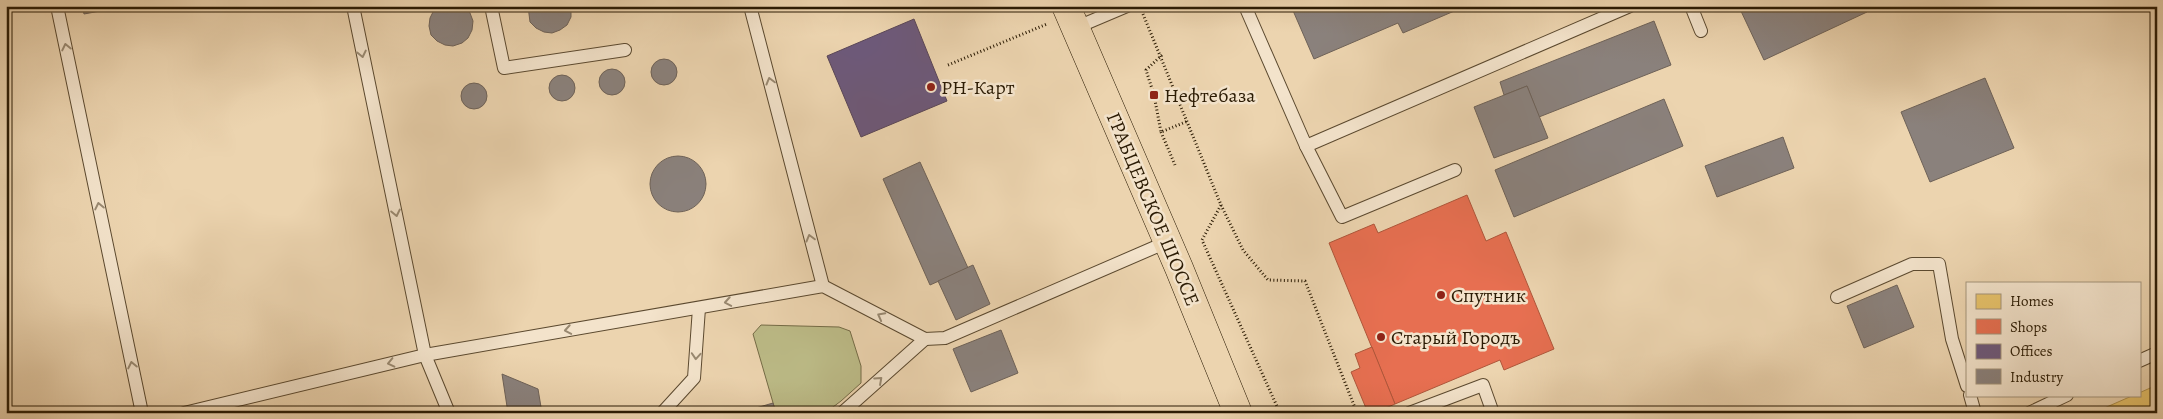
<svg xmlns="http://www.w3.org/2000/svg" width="2163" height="419" viewBox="0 0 2163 419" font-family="Alegreya,serif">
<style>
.green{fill:#bcbb87;stroke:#746b46}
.homes{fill:#e9c46a;stroke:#b0914b}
.shops{fill:#e76f51;stroke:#af563a}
.offices{fill:#6d597a;stroke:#594657}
.industry{fill:#8a817c;stroke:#6e6258}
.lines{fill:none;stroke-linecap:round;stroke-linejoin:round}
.service-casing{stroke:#5b492f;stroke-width:14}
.primary-casing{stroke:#2b1b04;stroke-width:29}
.path{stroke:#2b1b04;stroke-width:3;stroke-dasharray:1 2.5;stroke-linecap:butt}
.service{stroke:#f3e3cb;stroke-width:12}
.primary{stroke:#ecd4af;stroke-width:28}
.oneway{stroke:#998971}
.poi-dot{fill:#8f2418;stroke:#f3e3cb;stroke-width:2}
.labels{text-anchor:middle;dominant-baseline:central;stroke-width:5;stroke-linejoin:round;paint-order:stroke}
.poi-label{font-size:20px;fill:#2b1b04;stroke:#f3e3cb;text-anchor:start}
.street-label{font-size:20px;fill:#2b1b04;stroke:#f3e3cb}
</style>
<rect width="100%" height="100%" fill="#ecd4af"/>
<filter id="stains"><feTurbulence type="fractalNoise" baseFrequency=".004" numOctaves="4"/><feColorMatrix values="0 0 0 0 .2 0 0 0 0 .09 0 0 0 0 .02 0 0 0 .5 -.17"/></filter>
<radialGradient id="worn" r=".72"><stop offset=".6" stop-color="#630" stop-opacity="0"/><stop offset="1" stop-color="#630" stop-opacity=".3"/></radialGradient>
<path class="green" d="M761,325L839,327L850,331L861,366V383L841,401L825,413H776L753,334Z"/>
<path class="homes" d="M2157,385V413H2093L2134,395H2139V393Z"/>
<g class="shops">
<path d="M1467,195L1486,241L1506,232L1554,349L1504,370L1500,360L1395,404L1329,243L1374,224L1378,233Z"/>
<path d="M1372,347L1395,404L1374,413H1368L1351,372L1360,368L1355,354Z"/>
<path d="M1446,407L1449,413H1432Z"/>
</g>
<path class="offices" d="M914,19L947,101L861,137L827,56Z"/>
<g class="industry">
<path d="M82,6H127L84,14Z"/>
<path d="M465,6L470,13L473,21L472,30L468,38L462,43L453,46L445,45L437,41L431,35L429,26L430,18L434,10L438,6Z"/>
<path d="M528,6H571V17L567,25L560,30L552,33L544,32L536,28L530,22Z"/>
<path d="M660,6L648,11H639L631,6Z"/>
<path d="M1291,6H1466L1403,33L1398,23L1314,59Z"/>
<path d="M1747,6H1865L1867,12L1764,60L1740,9Z"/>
<path d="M1654,21L1671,65L1539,117L1527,86L1504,95L1500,82Z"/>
<circle cx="664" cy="72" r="13"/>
<circle cx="612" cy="82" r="13"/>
<circle cx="562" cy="88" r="13"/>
<path d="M1985,78L2014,148L1930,182L1901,112Z"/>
<circle cx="474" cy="96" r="13"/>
<path d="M1527,86L1548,138L1494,158L1474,107Z"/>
<path d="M1664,99L1683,146L1514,217L1495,170Z"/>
<path d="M1783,137L1794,168L1717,197L1705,166Z"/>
<circle cx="678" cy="184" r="28"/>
<path d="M920,162L968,268L930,285L883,179Z"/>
<path d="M973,265L990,304L956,320L938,281Z"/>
<path d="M1897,285L1914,327L1864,348L1847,306Z"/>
<path d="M1001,330L1018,373L971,392L953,349Z"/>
<path d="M502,374L538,389L542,413H508Z"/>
<path d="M773,403L776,413H739Z"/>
</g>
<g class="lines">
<defs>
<g id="service">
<path d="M57,6L142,413"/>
<path d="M353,6L425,355L449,413"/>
<path d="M491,6L504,68L625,50"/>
<path d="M750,6L823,286"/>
<path d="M1245,6L1306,146L1342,217L1455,170"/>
<path d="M1691,6L1701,31"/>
<path d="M1075,28L1127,6"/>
<path d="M1306,146L1630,6"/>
<path d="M1837,297L1912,264H1939L1952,339L1967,386"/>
<path d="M2139,361L2157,353"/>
<path d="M1970,395L1975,413"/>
<path d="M184,413L425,355L823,286L925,339L945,338L1167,242"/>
<path d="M662,413L694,378L699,308"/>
<path d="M842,413L925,339"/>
<path d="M1409,413L1483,385L1493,413"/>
<path d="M2029,413L2067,395"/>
</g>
<path id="primary" d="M1066,6L1179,268L1238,413"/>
</defs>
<use href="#service" class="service-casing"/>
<use href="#primary" class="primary-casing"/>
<g class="path">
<path d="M1143,14L1221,205L1202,240L1280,413"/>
<path d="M1162,55L1146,70L1154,95L1161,132L1188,121"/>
<path d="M948,65L1047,24"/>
<path d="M1161,132L1175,165"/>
<path d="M1221,205L1243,250L1268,280L1305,281L1357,413"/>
</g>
<use href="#service" class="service"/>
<use href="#primary" class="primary"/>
</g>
<defs><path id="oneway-chevron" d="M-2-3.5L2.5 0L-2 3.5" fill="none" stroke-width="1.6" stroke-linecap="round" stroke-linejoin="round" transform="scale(1.25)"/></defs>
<g class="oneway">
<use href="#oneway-chevron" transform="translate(66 47) rotate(-102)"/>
<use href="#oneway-chevron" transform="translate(362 54) rotate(78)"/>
<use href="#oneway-chevron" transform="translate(770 81) rotate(-105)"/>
<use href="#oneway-chevron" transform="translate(99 206) rotate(-102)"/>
<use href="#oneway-chevron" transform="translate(396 213) rotate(78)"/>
<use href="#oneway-chevron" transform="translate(810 238) rotate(-105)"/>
<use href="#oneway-chevron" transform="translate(728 302) rotate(170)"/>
<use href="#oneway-chevron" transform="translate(881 316) rotate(-152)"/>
<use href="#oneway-chevron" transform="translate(568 330) rotate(170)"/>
<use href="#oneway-chevron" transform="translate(696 356) rotate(94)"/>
<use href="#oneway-chevron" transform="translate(391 363) rotate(167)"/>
<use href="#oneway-chevron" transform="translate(132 365) rotate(-102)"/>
<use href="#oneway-chevron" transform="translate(879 380) rotate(-42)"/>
</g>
<g class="poi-dot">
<circle cx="931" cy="87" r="5"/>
<rect x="1149" y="90" width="10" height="10" rx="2.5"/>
<circle cx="1441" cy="295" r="5"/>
<circle cx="1381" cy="337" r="5"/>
</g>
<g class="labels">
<g class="poi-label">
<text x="941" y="87">РН-Карт</text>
<text x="1164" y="95">Нефтебаза</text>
<text x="1451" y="295">Спутник</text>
<text x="1391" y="337">Старый Городъ</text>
</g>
<g class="street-label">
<text transform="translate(1153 209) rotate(67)">ГРАБЦЕВСКОЕ ШОССЕ</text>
</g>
</g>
<rect width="2163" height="419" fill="none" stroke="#ecd4af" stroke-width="25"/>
<rect x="8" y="8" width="2148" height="404" fill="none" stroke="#2b1b04" stroke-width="2.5"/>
<rect x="12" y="12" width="2138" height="394" fill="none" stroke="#2b1b04"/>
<rect x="1966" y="282" width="175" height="115" fill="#f3e3cb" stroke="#a3937b"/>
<rect x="1976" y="294" width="25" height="15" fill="#e9c46a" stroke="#a3937b"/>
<text x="2010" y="306" font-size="15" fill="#2b1b04">Homes</text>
<rect x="1976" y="319" width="25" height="15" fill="#e76f51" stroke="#a3937b"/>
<text x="2010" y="332" font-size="15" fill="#2b1b04">Shops</text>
<rect x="1976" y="344" width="25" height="15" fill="#6d597a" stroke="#a3937b"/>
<text x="2010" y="356" font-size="15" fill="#2b1b04">Offices</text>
<rect x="1976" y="369" width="25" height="15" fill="#8a817c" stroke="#a3937b"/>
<text x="2010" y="382" font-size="15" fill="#2b1b04">Industry</text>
<rect width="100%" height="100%" filter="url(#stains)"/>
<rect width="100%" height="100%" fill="url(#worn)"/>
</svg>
